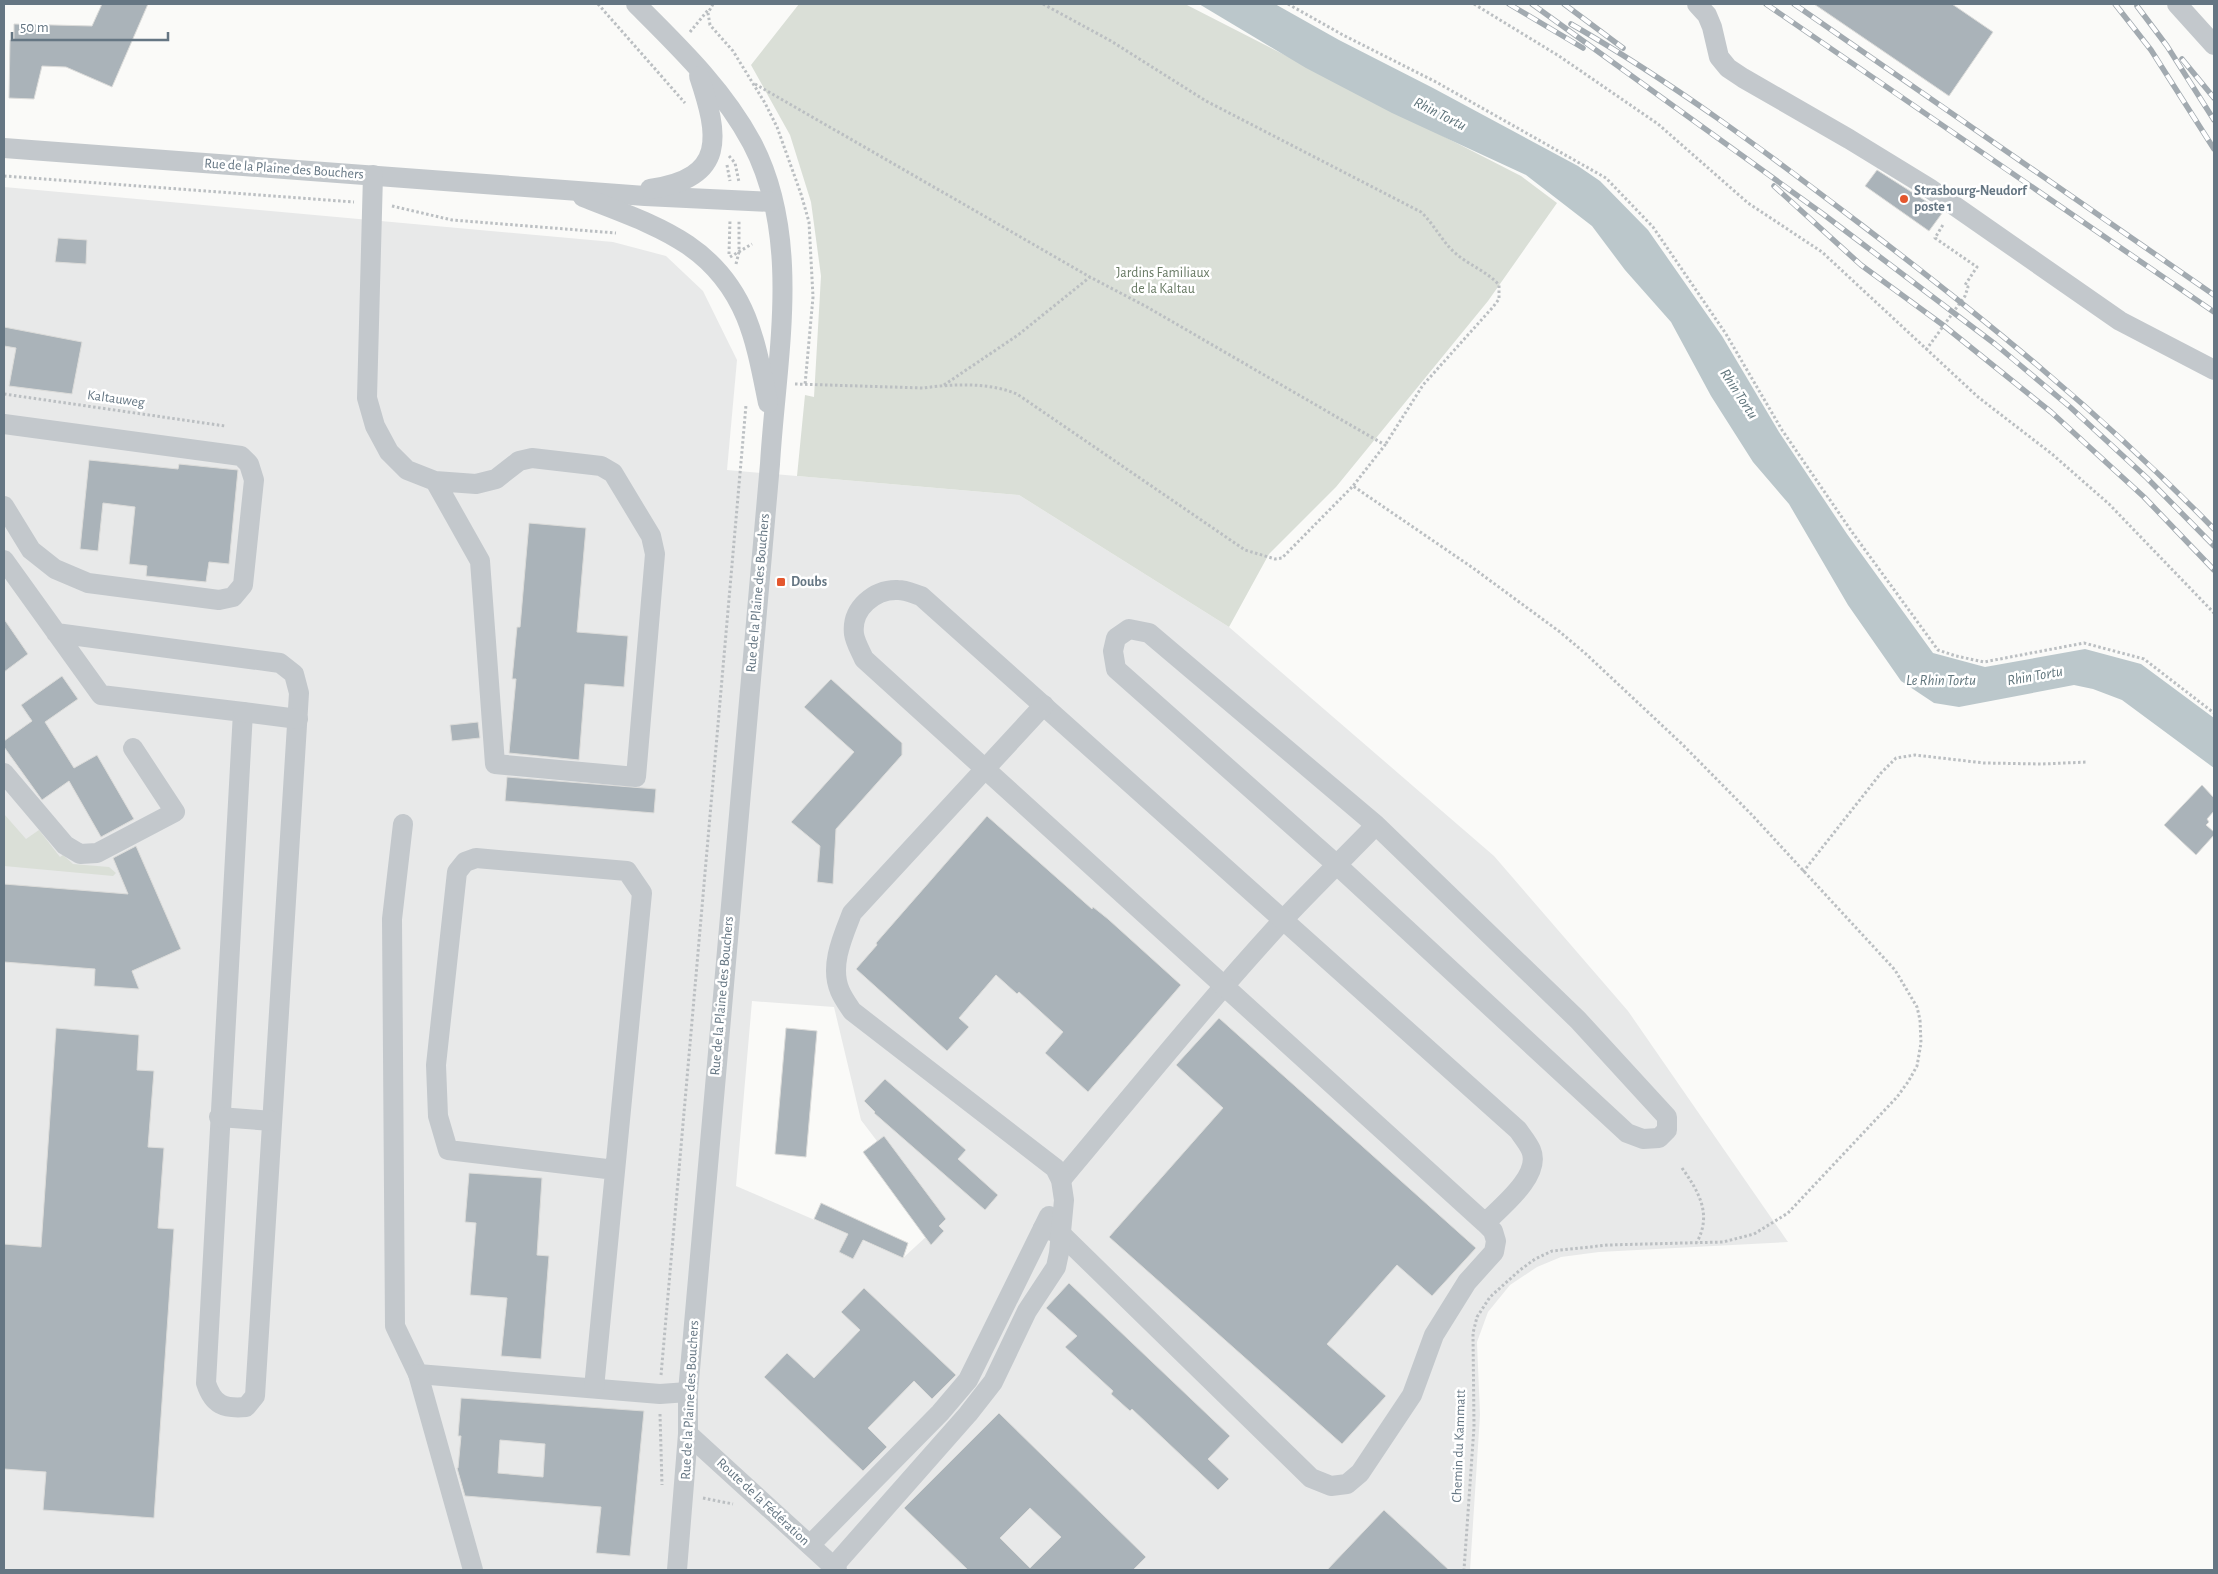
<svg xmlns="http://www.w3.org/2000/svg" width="2218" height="1574" viewBox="0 0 2218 1574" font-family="'Alegreya Sans',sans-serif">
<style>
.built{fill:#e8e9e9;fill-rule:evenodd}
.green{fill:#dadfd7}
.water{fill:#bbc7cb}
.building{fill:#aab3b9;stroke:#dcdcda;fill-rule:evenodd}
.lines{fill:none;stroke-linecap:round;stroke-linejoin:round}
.path{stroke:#bbbfc2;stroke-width:3;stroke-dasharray:2.5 2.5;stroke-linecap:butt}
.minor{stroke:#c3c8cc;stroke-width:20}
.rail-casing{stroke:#a2aab0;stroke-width:5.5}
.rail{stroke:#fff;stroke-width:4;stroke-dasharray:11;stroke-linecap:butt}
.poi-dot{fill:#e4572e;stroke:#fff;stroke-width:2}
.labels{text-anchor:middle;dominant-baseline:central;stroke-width:5;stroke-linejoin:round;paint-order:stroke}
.street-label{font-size:14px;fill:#657683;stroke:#fff}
.poi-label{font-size:14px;font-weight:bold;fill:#657683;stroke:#fff;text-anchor:start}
.park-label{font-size:14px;fill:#687a64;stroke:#fff}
.water-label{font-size:15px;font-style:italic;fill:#60757c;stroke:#fff}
</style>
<rect width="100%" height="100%" fill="#fafaf8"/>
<path class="built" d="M4,187L613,242L666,256L703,291L737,360L727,470L1019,495L1229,627L1494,856L1628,1011L1788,1242L1599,1252L1561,1257L1537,1267L1510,1285L1488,1312L1477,1342L1480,1415L1470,1570H4ZM752,1001L834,1007L861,1120L940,1224L903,1258L736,1186Z"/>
<g class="green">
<path d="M799,4H1185L1521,176L1557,203L1488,301L1336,487L1269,554L1229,627L1019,495L797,476L805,395L814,397L821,276L811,202L790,135L751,65Z"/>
<path d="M4,814L26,839L39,830L60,857L63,855L73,864L109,867L116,873L113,876L4,866Z"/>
</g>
<path class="water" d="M1199,4H1275L1339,40L1433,88L1578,166L1600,181L1648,230L1722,336L1779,432L1847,534L1933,653L1985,667L2085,649L2141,664L2214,718V768L2122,700L2093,689L2074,685L1959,707L1934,703L1901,681L1848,605L1789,504L1753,462L1711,396L1671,322L1625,270L1592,226L1526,175L1392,113L1306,68Z"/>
<g class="building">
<path d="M102,4H148L112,87L66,67L42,66L34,99L9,98L10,40H14V24L92,26Z"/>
<path d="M1814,4H1952L1993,32L1949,96Z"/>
<path d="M1877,170L1943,212L1929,231L1865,186Z"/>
<path d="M58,238L87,240L86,264L55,262Z"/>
<path d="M4,327L82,342L72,394L9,386L16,348L4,346Z"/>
<path d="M89,460L178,469L179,464L238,470L229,564L209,562L206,582L146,576L147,566L129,564L135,507L103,503L98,551L80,549Z"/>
<path d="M529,523L586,528L577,632L628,636L624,687L585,684L579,760L509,753L516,679H512L517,627H520Z"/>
<path d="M4,619L28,654L4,672Z"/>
<path d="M62,676L78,699L45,722L74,768L97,755L134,819L101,837L69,781L42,800L4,747V741L32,721L21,705Z"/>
<path d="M831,679L902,743V755L836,829L833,884L817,882L820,846L791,822L854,752L804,707Z"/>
<path d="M478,722L480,738L452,741L450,725Z"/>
<path d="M507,777L656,789L654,813L505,801Z"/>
<path d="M2202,785L2214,798V811L2207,819L2209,822L2206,825L2214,832V835L2196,855L2164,825Z"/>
<path d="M987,816L1092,909L1093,907L1108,919L1181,985L1088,1092L1045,1053L1063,1032L1019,992L1017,994L996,975L959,1018L969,1027L947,1051L856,969L877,945L876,943Z"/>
<path d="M136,846L181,949L132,971L139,989L94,986L95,969L4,962V884L128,894L113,858Z"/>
<path d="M1219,1018L1476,1248L1432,1296L1397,1265L1327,1344L1386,1396L1342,1444L1109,1237L1223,1108L1176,1065Z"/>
<path d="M56,1028L139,1035L137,1070L154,1071L148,1147L164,1148L158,1228L174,1229L154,1518L43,1510L46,1472L4,1469V1244L41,1247Z"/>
<path d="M786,1028L817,1031L806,1157L775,1154Z"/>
<path d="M885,1079L966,1150L958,1159L998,1195L985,1210L874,1113L875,1112L864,1101Z"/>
<path d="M884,1136L946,1219L939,1226L944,1231L931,1245L863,1152Z"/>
<path d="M469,1173L542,1178L537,1255L549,1256L541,1359L501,1356L507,1298L470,1295L476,1223L465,1222Z"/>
<path d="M821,1203L908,1243L903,1258L863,1240L853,1259L839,1252L848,1234L814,1219Z"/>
<path d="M1069,1283L1230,1436L1208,1459L1229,1479L1218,1490L1132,1409L1130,1411L1111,1394L1113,1391L1065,1347L1077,1336L1046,1308Z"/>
<path d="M864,1288L956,1375L932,1399L914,1381L868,1428L887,1447L863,1471L764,1377L787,1353L814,1378L860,1330L841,1312Z"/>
<path d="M461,1398L644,1411L630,1556L596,1553L601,1507L465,1496L457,1468H458L461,1436H458ZM500,1440L545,1444L543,1477L498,1473Z"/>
<path d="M999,1413L1146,1557L1133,1570H968L904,1508ZM1030,1508L1061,1537L1030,1568L1000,1538Z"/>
<path d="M1384,1510L1449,1570H1327Z"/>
</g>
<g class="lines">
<g class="path">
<path d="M598,4L685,103"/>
<path d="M713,4L708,13L710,25L733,51L765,103L777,127L801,194L809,222L813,297L805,385"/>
<path d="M1043,4L1111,41L1206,101L1421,212C1434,224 1441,240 1454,252C1468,265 1487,271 1499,285V299L1493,307L1423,385L1385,445"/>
<path d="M1288,4L1343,35L1436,82L1606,178L1653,227L1726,334L1782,430L1852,532L1938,650L1956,656L1984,662L2084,643L2144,659L2214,713"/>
<path d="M1474,4L1559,56L1658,124L1748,203L1822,252L1978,397L2052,454L2109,504L2214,613"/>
<path d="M690,32L708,10"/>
<path d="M755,84L1090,277L1147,307L1385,445L1353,486"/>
<path d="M729,156L735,163L739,182"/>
<path d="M727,165L730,181"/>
<path d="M4,176L354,202"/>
<path d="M392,206L452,220L616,233"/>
<path d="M729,254L730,220"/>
<path d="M730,257L752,244"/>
<path d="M736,264L739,252V221"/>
<path d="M1926,350L1965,296L1968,287L1965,285L1977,267L1935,238L1944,223"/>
<path d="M795,384L923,388C953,384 988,382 1017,394L1245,550L1275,559L1282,558L1353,486L1473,568L1560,632L1586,654L1683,745L1752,815L1895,970L1917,1007L1920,1020L1921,1043L1917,1066L1908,1082L1897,1097L1788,1213L1754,1234L1723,1242L1608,1245L1552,1251L1535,1259L1520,1270L1490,1297L1477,1317L1473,1333L1474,1427L1464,1570"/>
<path d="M944,385L1018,335L1090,277"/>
<path d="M4,394L225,426"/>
<path d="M1803,872L1881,773L1896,758L1915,755L1984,763L2042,764L2088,762"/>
<path d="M1682,1168C1699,1192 1712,1214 1697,1242"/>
<path d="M661,1375L746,405"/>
<path d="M660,1414L662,1485"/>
<path d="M703,1498L733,1504"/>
</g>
<g class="minor">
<path d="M636,4C679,47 723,89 752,143C803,240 776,360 770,464L688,1392V1434L677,1570"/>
<path d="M1697,4L1707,15L1712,27L1719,57L1728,68L1743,78L1849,139L1929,188L2120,321L2214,370"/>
<path d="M2177,4L2214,45"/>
<path d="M4,148L645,196L772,202"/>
<path d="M373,175L367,398L375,426L389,452L407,470L435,481L476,484L496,479L519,461L532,458L601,466L613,473L651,536L655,554L636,777L495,764L480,561L435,481"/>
<path d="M650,189C727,178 719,136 699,76"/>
<path d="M583,197C653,225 715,242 746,317C757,344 762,374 768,403"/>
<path d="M4,424L241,456L249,464L254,480L243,585L233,597L219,600L88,583L55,569L31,550L4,506"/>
<path d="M4,560L101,695L243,712L206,1383C213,1405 224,1409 246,1407L255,1396L299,693L294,674L280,663L56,633"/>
<path d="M243,712L298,719"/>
<path d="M4,773L65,845L80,854L97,853L175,812L133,748"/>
<path d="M403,824L392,919L395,1326L418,1374L660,1394L688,1392"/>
<path d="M219,1117L272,1121"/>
<path d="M1061,1180C1134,1093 1206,1004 1283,920C1313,888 1345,857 1376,825L1149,633L1129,629L1116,638L1113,651L1116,669L1337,865L1627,1133L1643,1139L1659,1138L1667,1130V1117L1578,1020L1376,825"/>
<path d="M1043,1228L1061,1234L1311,1478L1331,1486L1347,1484L1360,1473L1412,1395L1434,1335L1467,1282L1494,1252L1496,1241L1493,1231L1485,1223L864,659C861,652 855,642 854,634C851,608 875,589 898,590C906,590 914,594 921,596L1518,1130C1522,1136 1528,1143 1531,1150C1542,1175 1501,1207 1485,1223"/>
<path d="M418,1374L473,1570"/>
<path d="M594,1388L642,893L627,871L476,858L465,862L457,872L436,1065L438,1116L448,1150L615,1170"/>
<path d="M688,1434L837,1570"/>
<path d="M810,1545L940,1413L968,1380L1049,1216"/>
<path d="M833,1567L968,1414L993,1382L1027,1311L1056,1267L1059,1253L1064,1200L1061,1180L1055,1168L852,1011C848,1005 843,998 840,991C829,966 843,936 852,913L1044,705"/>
</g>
<defs>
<g id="rail">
<path d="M1509,4L1583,48"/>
<path d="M1532,4L1823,214L1995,344L2070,407L2147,478L2214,546"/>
<path d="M1564,4L1623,48"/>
<path d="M1766,4L2214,312"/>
<path d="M1794,4L2214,295"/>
<path d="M2115,4L2151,50L2214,149"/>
<path d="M2137,6L2167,46L2214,120"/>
<path d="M1571,24C1672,82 1766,152 1859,223C1985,319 2103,415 2214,529"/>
<path d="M2182,59L2214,98"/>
<path d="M1774,186L1861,265L1943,325L2051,412L2144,497L2214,570"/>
</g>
</defs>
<use href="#rail" class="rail-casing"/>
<use href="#rail" class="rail"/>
</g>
<g class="poi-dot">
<circle cx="1904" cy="199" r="5"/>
<rect x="776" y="577" width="10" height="10" rx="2.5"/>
</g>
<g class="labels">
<g class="street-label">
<text transform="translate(284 169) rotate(4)">Rue de la Plaine des Bouchers</text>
<text transform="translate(116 399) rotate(8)">Kaltauweg</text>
<text transform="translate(758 593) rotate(-85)">Rue de la Plaine des Bouchers</text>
<text transform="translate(722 996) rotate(-85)">Rue de la Plaine des Bouchers</text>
<text transform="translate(690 1400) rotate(-87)">Rue de la Plaine des Bouchers</text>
<text transform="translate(1459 1446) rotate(-88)">Chemin du Kammatt</text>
<text transform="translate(763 1502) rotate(43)">Route de la Fédération</text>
</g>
<g class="poi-label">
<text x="1914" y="191">Strasbourg-Neudorf<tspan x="1914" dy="16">poste 1</tspan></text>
<text x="791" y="582">Doubs</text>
</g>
<g class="park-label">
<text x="1163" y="273">Jardins Familiaux<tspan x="1163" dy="16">de la Kaltau</tspan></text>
</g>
<g class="water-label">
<text transform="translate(1440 114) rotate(27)">Rhin Tortu</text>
<text transform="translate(1739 394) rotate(57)">Rhin Tortu</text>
<text transform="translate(2035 676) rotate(-10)">Rhin Tortu</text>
<text x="1941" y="680">Le Rhin Tortu</text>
</g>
</g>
<rect width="2218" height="1574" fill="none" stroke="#657683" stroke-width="10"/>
<path d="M12 32v8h156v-8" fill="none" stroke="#657683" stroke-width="2.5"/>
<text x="20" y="32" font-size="15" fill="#657683" stroke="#ffffff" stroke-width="4" paint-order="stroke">50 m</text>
</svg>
